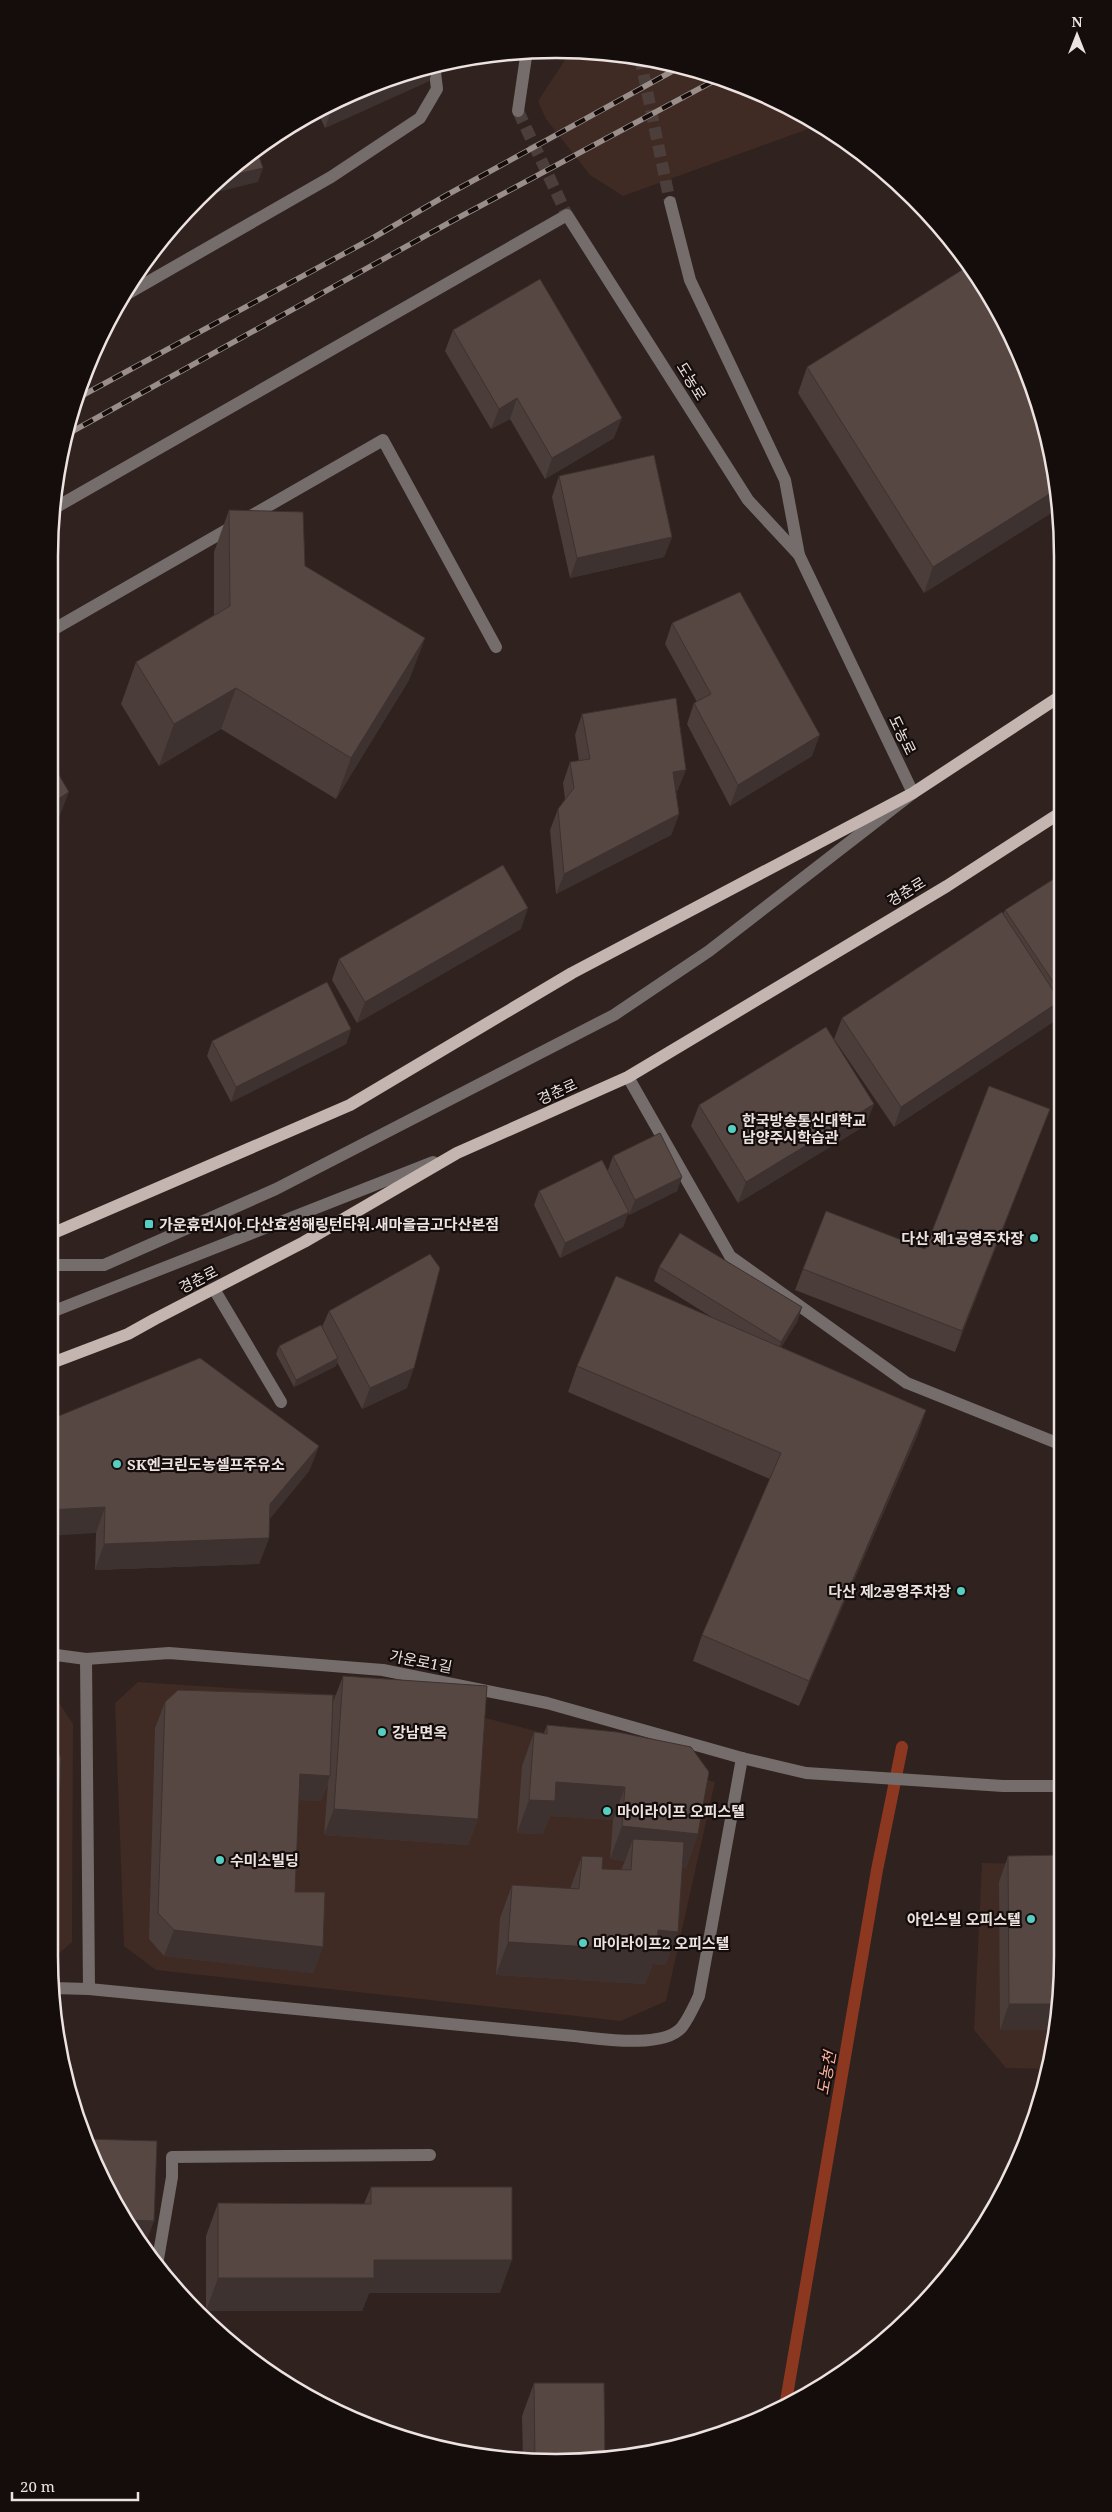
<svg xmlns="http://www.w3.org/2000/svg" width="1112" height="2512" viewBox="0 0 1112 2512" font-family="'Noto Serif','Noto Sans KR',serif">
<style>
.built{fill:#3f2a24}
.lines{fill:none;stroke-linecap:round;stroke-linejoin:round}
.stream{stroke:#8c3720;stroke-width:12}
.minor-tunnel{stroke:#4c3f3b;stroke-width:12;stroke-dasharray:12 6;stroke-linecap:butt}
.minor{stroke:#756d6b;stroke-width:12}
.major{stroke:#c5b5b0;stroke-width:12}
.rail-casing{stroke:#9a8e8a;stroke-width:5.5}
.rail{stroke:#140d0c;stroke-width:4;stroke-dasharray:11;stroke-linecap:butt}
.wall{fill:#4b3d3a}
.shaded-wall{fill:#3d322f}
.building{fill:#574743;stroke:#3d322f}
.poi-dot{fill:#57cec2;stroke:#140d0c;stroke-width:2}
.labels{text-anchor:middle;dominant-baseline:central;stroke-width:4.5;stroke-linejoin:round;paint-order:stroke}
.street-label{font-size:15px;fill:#ece2df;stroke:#140d0c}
.poi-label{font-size:15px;font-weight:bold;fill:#ece2df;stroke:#140d0c;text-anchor:start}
.water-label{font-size:16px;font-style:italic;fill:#fab19d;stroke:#140d0c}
.rim{fill:none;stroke:#ece2df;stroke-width:2.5}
</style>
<rect width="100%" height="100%" fill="#30221e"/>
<g class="built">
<path d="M571,51L622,53L719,76L819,125L623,196L590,175L546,119L538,101Z"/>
<path d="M138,1682L416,1700L605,1749L715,1782L666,2001L621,2021L156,1970L124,1946L115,1703Z"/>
<path d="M49,1693L54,1695L73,1724L72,1942L49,1962Z"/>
<path d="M982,1863L1063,1864V1956L1054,2055L1050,2069L1006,2068L974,2030Z"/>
</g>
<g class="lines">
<path class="stream" d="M785,2407L877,1870L902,1747"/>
<g class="minor-tunnel">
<path d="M640,57L670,202"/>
<path d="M518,111L567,215"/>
</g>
<g class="minor">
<path d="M518,111L527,50"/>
<path d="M120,298L331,177L420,118L437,89L434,64"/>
<path d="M53,509L567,215L748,500L799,555"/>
<path d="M49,632L383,440L496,647"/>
<path d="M628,1077L730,1256L907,1383L1062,1445"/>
<path d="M49,1265H104L276,1189L614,1015L709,951L913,793L799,555L785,480L690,280L670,202"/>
<path d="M214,1289L281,1402"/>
<path d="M49,1313L433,1162"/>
<path d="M49,1654L86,1659L169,1653L383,1670L547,1703L742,1758L806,1773L1003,1786H1063"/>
<path d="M52,1988L89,1989L86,1659"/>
<path d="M89,1989L574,2036C601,2039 664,2049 682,2027C689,2018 694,2006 699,1996L742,1758"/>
<path d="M157,2265L172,2177V2157L430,2155"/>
</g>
<g class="major">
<path d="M49,1235L350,1105L572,973L913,793L1059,697"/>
<path d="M49,1364L128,1334L155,1319L304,1242L457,1153L628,1077L947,886L1060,813"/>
</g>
<defs>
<g id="rail">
<path d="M74,400L371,239L445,196L680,67"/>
<path d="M64,436L454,220L721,77"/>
</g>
</defs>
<use href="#rail" class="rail-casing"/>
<use href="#rail" class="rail"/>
</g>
<g class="wall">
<path d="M434,66L429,81L325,128L317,110L332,101Z"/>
<path d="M453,330L614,438L545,479L510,419L491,429L445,351Z"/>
<path d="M807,367L1059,490V508L924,593L798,393Z"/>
<path d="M559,476L672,537L664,557L570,578L552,497Z"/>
<path d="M229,510L305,566L425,638L409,680L336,799L221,729L159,766L121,704L136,662L214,615V552Z"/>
<path d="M672,623L812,756L730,806L687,724L694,703L697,702L665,644Z"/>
<path d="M582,714L678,790L676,791L679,814L671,835L556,894L550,830L558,809L565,799L563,783L570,762L579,761L575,735Z"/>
<path d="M1060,875V1014L1058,1010L1053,1022L894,1127L834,1039L842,1018L1003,914L1005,910Z"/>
<path d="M521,929L357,1023L332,980L339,959Z"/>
<path d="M351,1029L346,1044L231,1102L207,1056L212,1041Z"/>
<path d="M699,1105L866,1125L738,1203L691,1126Z"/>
<path d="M1042,1129L955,1352L795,1290L803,1269L925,1249Z"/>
<path d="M613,1156L682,1177L677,1191L629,1215L628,1212L623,1227L560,1258L534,1205L539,1191L608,1170Z"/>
<path d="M659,1267L802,1307L797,1322L781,1347L926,1410L917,1436L799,1706L693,1661L702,1635L770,1479L568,1392L577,1366L713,1318L654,1281Z"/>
<path d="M329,1311L407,1388L362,1409L337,1362L336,1366L294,1387L276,1354L279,1346L322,1327Z"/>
<path d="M49,1420L319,1446L309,1471L269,1519V1538L259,1564L95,1570L96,1533Z"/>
<path d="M343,1676L478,1819L468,1845L324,1835L328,1783L321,1801L299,1800L295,1892L314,1973L164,1956L149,1939L155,1728L165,1702L332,1723L333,1702Z"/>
<path d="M547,1725L698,1834L686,1868L682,1867L666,1965L653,1964L645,1984L496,1975L500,1918L512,1885L570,1889L582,1856L602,1869L621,1870L625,1861L610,1859L613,1820L550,1816L543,1834L517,1833L522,1766L534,1732L544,1733Z"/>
<path d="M1008,1856L1063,1956L1000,2030L999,1882Z"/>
<path d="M371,2187L500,2293H369L362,2311H206V2236L218,2203L364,2204Z"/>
<path d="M534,2383L556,2463L523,2460L522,2416Z"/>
</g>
<g class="shaded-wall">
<path d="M434,66L429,81L325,128L330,114Z"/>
<path d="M263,168L258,182L201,196L221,178Z"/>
<path d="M517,398L510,419L491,429L499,409Z"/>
<path d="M622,418L614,438L545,479L552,458Z"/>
<path d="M1059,488V508L924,593L933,567Z"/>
<path d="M672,537L664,557L570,578L577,558Z"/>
<path d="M425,638L409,680L336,799L351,758Z"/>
<path d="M236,688L221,729L159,766L174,724Z"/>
<path d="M820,735L812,756L730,806L738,785Z"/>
<path d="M686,770L678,790L666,792L673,772Z"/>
<path d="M69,792L53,833L49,836V805Z"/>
<path d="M679,814L671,835L556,894L564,874Z"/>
<path d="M528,908L521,929L357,1023L365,1002Z"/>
<path d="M1060,1001L1053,1022L894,1127L901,1107Z"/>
<path d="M351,1029L346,1044L231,1102L236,1087Z"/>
<path d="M874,1104L866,1125L738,1203L746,1182Z"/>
<path d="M1050,1109L1042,1129L955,1352L962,1331Z"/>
<path d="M682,1177L677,1191L629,1215L635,1200Z"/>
<path d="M629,1212L623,1227L560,1258L565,1243Z"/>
<path d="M802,1307L797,1322L776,1356L781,1342Z"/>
<path d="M338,1358L336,1366L294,1387L296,1380Z"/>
<path d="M414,1368L407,1388L362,1409L370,1388Z"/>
<path d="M926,1410L917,1436L799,1706L809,1681Z"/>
<path d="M319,1446L309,1471L261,1530L270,1504Z"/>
<path d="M105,1507L96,1533L49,1536V1510Z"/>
<path d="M269,1538L259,1564L95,1570L104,1544Z"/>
<path d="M300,1774L330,1776L321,1801L291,1800Z"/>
<path d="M556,1782L625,1787L613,1820L550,1816L543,1834L517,1833L529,1800Z"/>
<path d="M334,1809L478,1819L468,1845L324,1835Z"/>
<path d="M622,1826L698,1834L686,1868L631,1862L633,1839L625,1861L610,1859Z"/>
<path d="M49,1892H56L49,1913Z"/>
<path d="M174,1930L323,1947L314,1973L164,1956Z"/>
<path d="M658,1930L678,1932L666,1965L653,1964L645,1984L496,1975L508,1942Z"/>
<path d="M1009,2004H1059L1056,2030H1000Z"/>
<path d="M124,2220L154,2221L144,2248Z"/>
<path d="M374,2260H512L500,2293H369L362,2311H206L218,2278Z"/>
</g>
<g class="building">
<path d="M433,65L434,66L330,114L326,105L332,101L425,66Z"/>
<path d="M256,148L263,168L221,178L247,153Z"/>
<path d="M970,265L978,274L1025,362L1059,488L933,567L807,367Z"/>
<path d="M540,279L622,418L552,458L517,398L499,409L453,330Z"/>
<path d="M654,455L672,537L577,558L559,476Z"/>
<path d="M229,510L303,512L305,566L425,638L351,758L236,688L174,724L136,662L230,606Z"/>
<path d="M740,592L820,735L738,785L694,703L711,694L672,623Z"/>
<path d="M676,698L686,770L673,772L679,814L564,874L558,809L574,788L570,762L590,759L582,714Z"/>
<path d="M49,758L69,792L49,805Z"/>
<path d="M503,865L528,908L365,1002L339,959Z"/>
<path d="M1060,875V992L1005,910Z"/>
<path d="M1002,912L1060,1001L901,1107L842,1018Z"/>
<path d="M327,982L351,1029L236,1087L212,1041Z"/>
<path d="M826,1027L874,1104L746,1182L699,1105Z"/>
<path d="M989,1086L1050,1109L962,1331L803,1269L826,1211L925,1249Z"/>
<path d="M660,1133L682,1177L635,1200L613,1156Z"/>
<path d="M602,1160L629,1212L565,1243L539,1191Z"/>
<path d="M680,1233L802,1307L781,1342L659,1267Z"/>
<path d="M430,1254L440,1268L414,1368L370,1388L329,1311Z"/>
<path d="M616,1276L926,1410L809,1681L702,1635L781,1453L577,1366Z"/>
<path d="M321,1325L338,1358L296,1380L279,1346Z"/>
<path d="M200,1358L319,1446L270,1504L269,1538L104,1544L105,1507L49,1510V1420Z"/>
<path d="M343,1676L487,1686L478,1819L334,1809Z"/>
<path d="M178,1690L333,1695L330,1776L300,1774L295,1892H325L323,1947L174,1930L158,1913L165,1702Z"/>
<path d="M547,1725L617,1732L691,1747L709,1772L698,1834L622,1826L625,1787L556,1782L555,1801L529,1800L534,1732L547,1734Z"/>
<path d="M49,1726L61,1758L56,1892H49Z"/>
<path d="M633,1839L684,1842L678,1932L658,1930L657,1951L508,1942L512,1885L579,1889L582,1856L603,1857L602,1869L631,1870Z"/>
<path d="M1063,1855V1956L1059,2004H1009L1008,1856Z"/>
<path d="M84,2139L157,2141L154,2221L124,2220L117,2209Z"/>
<path d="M371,2187H512V2260H374V2278H218V2203L371,2204Z"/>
<path d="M534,2383H604L605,2460L556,2463L535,2461Z"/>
</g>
<g class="poi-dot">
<circle cx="732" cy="1129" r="5"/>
<rect x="144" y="1219" width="10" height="10" rx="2.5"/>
<circle cx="1034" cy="1238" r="5"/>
<circle cx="117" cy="1464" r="5"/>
<circle cx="961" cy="1591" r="5"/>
<circle cx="382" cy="1732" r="5"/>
<circle cx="607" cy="1811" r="5"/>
<circle cx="220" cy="1860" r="5"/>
<circle cx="1031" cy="1919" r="5"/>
<circle cx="583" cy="1943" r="5"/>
</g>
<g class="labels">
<g class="street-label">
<text transform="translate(692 381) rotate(58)">도농로</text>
<text transform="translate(903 735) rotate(64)">도농로</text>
<text transform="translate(906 891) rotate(-31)">경춘로</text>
<text transform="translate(557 1091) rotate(-24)">경춘로</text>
<text transform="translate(198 1279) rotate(-27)">경춘로</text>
<text transform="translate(421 1661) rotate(11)">가운로1길</text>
</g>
<g class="poi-label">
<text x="742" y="1120">한국방송통신대학교<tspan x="742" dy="17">남양주시학습관</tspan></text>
<text x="159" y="1224">가운휴먼시아.다산효성해링턴타워.새마을금고다산본점</text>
<text x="1024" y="1238" text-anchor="end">다산 제1공영주차장</text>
<text x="127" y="1464">SK엔크린도농셀프주유소</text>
<text x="951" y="1591" text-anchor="end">다산 제2공영주차장</text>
<text x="392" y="1732">강남면옥</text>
<text x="617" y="1811">마이라이프 오피스텔</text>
<text x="230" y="1860">수미소빌딩</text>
<text x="1021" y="1919" text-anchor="end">아인스빌 오피스텔</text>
<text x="593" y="1943">마이라이프2 오피스텔</text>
</g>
<g class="water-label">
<text transform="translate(826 2073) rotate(-80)">도농천</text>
</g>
</g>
<path d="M0 0H1112V2512H0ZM556 58H556A498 498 0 0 1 1054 556V1956A498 498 0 0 1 556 2454H556A498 498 0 0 1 58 1956V556A498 498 0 0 1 556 58Z" fill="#140d0c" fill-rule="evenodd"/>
<path class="rim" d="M556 58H556A498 498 0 0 1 1054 556V1956A498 498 0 0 1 556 2454H556A498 498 0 0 1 58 1956V556A498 498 0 0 1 556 58Z"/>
<g transform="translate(1077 35)" stroke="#140d0c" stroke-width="4" paint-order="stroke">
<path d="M0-4L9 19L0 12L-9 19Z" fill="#ece2df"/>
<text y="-8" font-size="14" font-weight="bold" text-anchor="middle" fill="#ece2df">N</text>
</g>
<path d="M12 2492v8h126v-8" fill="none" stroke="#ece2df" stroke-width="2.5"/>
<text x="20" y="2492" font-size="15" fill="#ece2df" stroke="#140d0c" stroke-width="4" paint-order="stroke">20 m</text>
</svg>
